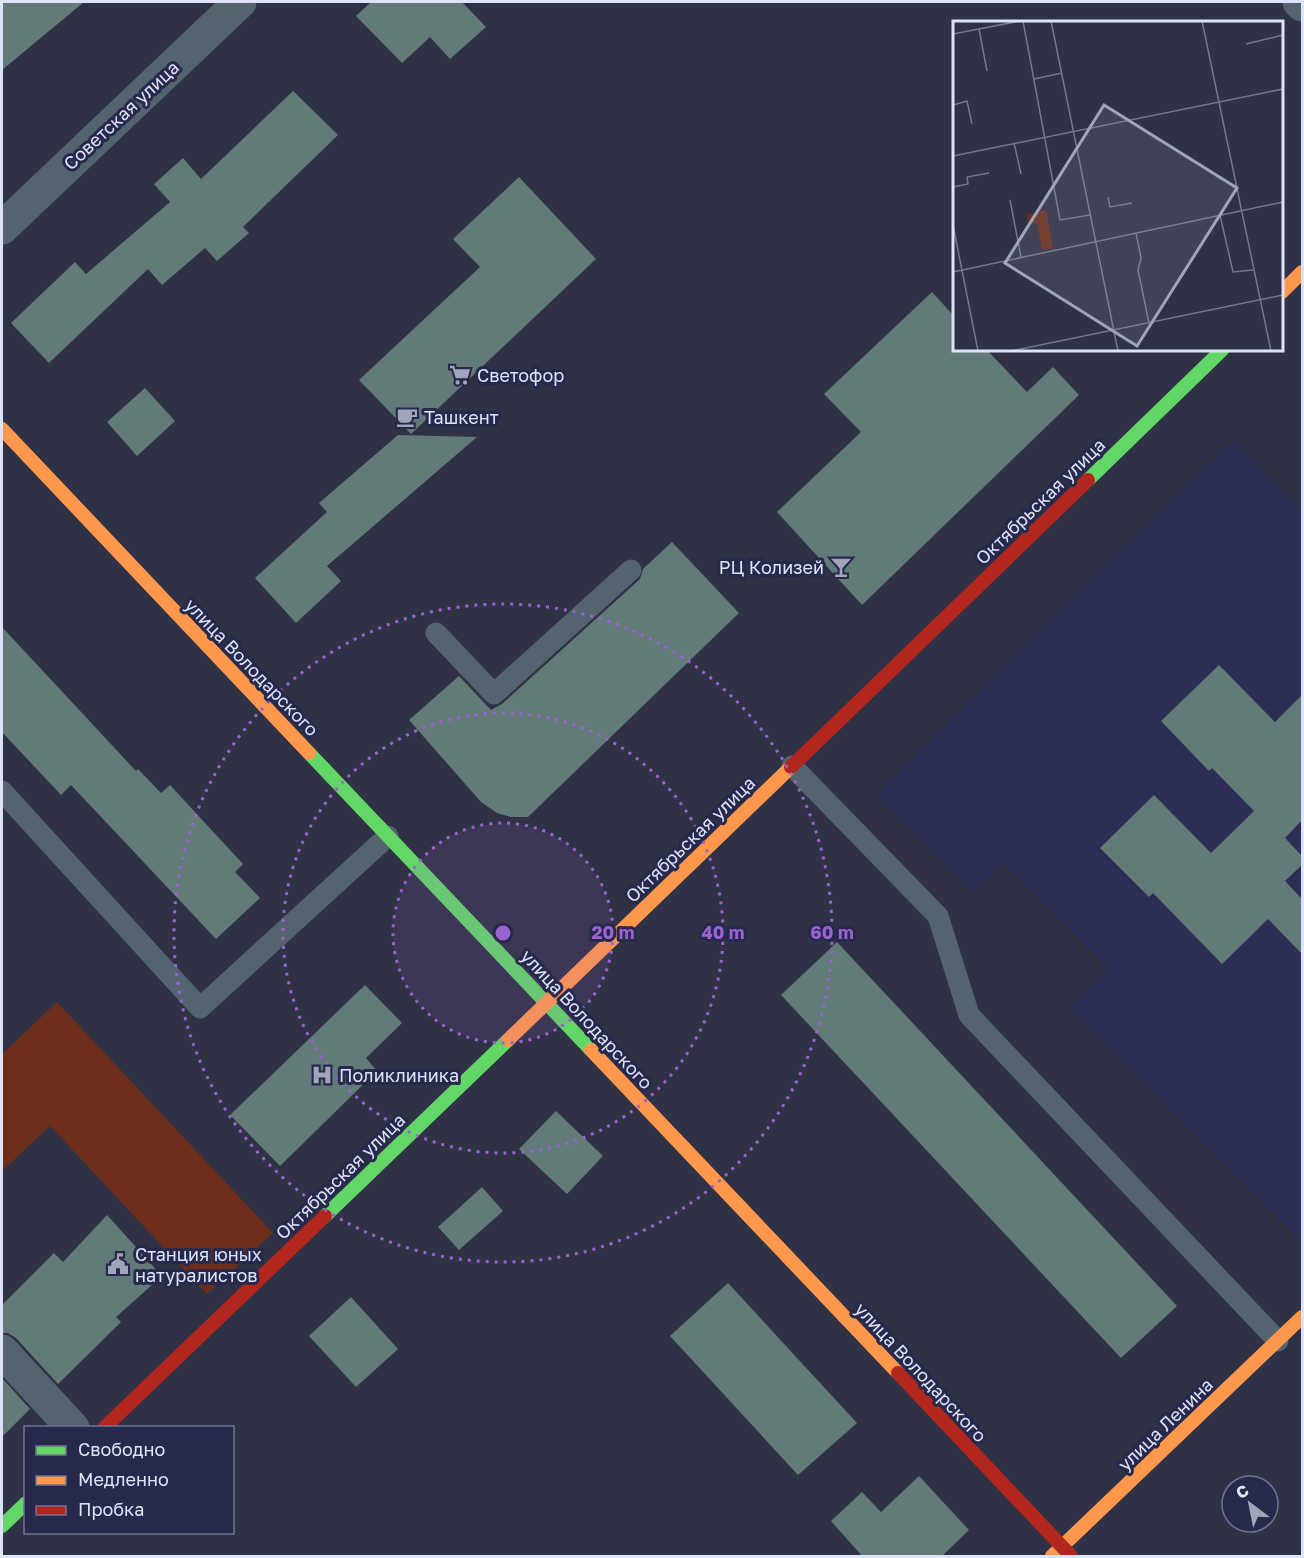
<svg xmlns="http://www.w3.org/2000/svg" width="1304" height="1558" viewBox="0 0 1304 1558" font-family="'Golos Text',sans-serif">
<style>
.built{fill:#2c2e54}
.green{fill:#6c2e1b}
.building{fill:#627b78}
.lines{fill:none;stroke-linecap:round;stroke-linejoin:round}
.lane{stroke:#54646e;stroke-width:21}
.street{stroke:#54646e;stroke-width:33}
.fast{stroke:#63d668;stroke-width:14}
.slow{stroke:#ff974d;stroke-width:14}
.jam{stroke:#b3261e;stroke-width:14}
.ring{fill:none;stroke:#9963d1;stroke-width:3;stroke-dasharray:3 6}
.labels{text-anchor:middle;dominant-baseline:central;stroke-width:6;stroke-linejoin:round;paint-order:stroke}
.street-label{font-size:18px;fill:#dfe3fa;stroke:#27294c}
.poi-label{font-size:18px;fill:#dfe3fa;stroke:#27294c;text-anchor:start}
.inset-road{fill:none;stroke:#75788d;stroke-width:1.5}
.view{fill:#a1a5ba;fill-opacity:0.15;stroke:#a1a5ba;stroke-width:3}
.inset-edge{fill:none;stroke:#dfe3fa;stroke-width:3}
.centre{fill:#9963d1;stroke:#27294c;stroke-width:3}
.ring-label{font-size:18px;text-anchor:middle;font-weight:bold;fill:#9963d1;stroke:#27294c;stroke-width:6;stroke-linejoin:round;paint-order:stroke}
</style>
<rect width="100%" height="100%" fill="#2f3144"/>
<path class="built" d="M1233,441L1302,512V1242L1071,1007L1109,969L1004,863L974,892L876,793Z"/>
<path class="green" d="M57,1002L273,1233L207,1294L50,1126L2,1171V1054Z"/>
<g class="building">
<path d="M2,2H84L2,70Z"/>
<path d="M371,2H462L486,27L450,59L430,37L402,63L356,16Z"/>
<path d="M293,91L338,135L243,227L249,233L217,261L205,248L162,285L148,269L49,363L11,323L75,262L86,274L170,202L154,184L183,158L201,179Z"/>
<path d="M519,177L596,259L411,434L359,380L480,267L453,239Z"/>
<path d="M932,292L954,316V350H987L1027,392L1053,367L1079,395L862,605L777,512L861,432L824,394Z"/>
<path d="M145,388L175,421L137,456L107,422Z"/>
<path d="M398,435L477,437L327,566L341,581L296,623L255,578L327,512L319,503Z"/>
<path d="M672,542L739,613L528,817H511L497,813L481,802L409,720L459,676L491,710L502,704L640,579L643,569Z"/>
<path d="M2,627L136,771L138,769L161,793L170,785L243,864L235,872L260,898L216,939L71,785L61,795L2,732Z"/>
<path d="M1219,665L1275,722L1302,695V820L1285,838L1302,856V865L1285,881L1302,899V954L1268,919L1222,964L1153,893L1149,897L1100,848L1154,795L1211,853L1254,811L1212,768L1209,771L1161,721Z"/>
<path d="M837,942L1177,1306L1121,1358L781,995Z"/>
<path d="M365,985L402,1023L366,1058L377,1071L280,1166L230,1115Z"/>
<path d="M556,1111L603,1156L567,1194L519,1149Z"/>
<path d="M482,1187L503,1211L459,1250L438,1227Z"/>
<path d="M107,1215L162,1276L116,1317L121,1322L58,1384L16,1338L8,1333H2V1305L54,1253L63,1262Z"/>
<path d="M728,1283L857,1423L798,1475L670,1336Z"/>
<path d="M351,1297L398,1349L356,1387L309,1336Z"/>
<path d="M2,1378L30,1409L2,1437Z"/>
<path d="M919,1476L969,1530L941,1557H863L831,1521L862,1492L881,1512Z"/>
</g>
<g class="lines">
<g class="lane">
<path d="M436,633L494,694L631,570"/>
<path d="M792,766L938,916L969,1015L1278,1341"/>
<path d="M2,791L200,1008L388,836"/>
</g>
<g class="street">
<path d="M1299,2L1302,5"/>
<path d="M2,228L240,2"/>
<path d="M2,1351L73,1428"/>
</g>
<g class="fast">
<path d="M1088,480L1222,350"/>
<path d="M309,753L591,1050"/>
<path d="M325,1216L508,1040"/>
<path d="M2,1526L26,1503"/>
</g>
<g class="slow">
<path d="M1282,292L1302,272"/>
<path d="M2,429L309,753"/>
<path d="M508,1040L791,767"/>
<path d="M591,1050L898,1373"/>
<path d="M1052,1556L1302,1317"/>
</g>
<g class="jam">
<path d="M791,767L1088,480"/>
<path d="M898,1373L1071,1556"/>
<path d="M104,1428L325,1216"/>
</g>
</g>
<circle cx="503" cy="933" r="110" fill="#9963d1" fill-opacity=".12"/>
<g class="ring">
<circle cx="503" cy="933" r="110"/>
<circle cx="503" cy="933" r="220"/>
<circle cx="503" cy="933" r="329"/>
</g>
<defs>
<symbol id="supermarket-bare" viewBox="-9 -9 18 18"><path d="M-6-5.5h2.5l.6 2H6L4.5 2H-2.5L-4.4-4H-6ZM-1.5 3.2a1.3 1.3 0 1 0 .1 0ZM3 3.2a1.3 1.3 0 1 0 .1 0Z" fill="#a1a5ba" stroke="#27294c" stroke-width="2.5" paint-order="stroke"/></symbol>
<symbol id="cafe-bare" viewBox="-9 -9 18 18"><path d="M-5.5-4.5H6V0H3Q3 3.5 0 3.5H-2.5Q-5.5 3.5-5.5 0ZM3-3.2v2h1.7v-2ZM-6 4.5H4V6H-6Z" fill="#a1a5ba" stroke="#27294c" stroke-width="2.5" paint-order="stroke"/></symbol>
<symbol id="bar-bare" viewBox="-9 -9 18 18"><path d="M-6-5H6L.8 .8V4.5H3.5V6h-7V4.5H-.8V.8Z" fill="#a1a5ba" stroke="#27294c" stroke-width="2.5" paint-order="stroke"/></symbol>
<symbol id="hospital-bare" viewBox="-9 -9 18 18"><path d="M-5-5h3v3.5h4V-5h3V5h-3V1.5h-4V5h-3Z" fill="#a1a5ba" stroke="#27294c" stroke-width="2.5" paint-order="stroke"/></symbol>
<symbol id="civic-bare" viewBox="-9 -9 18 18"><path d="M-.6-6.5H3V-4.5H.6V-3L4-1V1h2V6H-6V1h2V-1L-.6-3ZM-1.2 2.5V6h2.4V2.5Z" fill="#a1a5ba" stroke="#27294c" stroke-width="2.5" paint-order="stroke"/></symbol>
</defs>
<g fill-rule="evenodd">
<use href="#supermarket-bare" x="445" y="360" width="30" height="30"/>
<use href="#cafe-bare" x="392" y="402" width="30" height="30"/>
<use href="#bar-bare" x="826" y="552" width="30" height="30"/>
<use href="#hospital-bare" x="307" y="1060" width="30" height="30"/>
<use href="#civic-bare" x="103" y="1249" width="30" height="30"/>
</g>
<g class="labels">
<g class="street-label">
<text transform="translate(121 115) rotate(-43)">Советская улица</text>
<text transform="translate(1040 501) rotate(-44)">Октябрьская улица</text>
<text transform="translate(252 667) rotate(46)">улица Володарского</text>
<text transform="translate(690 839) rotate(-44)">Октябрьская улица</text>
<text transform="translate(587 1019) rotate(47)">улица Володарского</text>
<text transform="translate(340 1176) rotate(-44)">Октябрьская улица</text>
<text transform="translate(921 1372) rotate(47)">улица Володарского</text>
<text transform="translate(1165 1424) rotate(-44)">улица Ленина</text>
</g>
<g class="poi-label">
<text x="477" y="375">Светофор</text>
<text x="424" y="417">Ташкент</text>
<text x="824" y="567" text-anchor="end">РЦ Колизей</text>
<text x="339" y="1075">Поликлиника</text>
<text x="135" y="1254">Станция юных<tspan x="135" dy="21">натуралистов</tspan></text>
</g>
</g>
<g transform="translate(953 21)">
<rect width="330" height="330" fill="#2f3144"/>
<path d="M93,189L100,227L89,229L84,202L76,203L74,193Z" fill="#6c2e1b"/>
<path class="inset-road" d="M70,0L107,199L137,194M98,0L165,330M249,0L318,330M26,8L34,50M0,13L67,0M293,23L330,14M81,58L109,52M0,84L14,80L19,103M61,122L68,153M0,135L330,68M0,166L15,163L14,156L36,152M155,176L157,186L179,182M57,179L68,236M267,194L280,251L300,249M0,204L25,330M183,212L188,237L185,249L196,302M0,251L330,181M58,330L330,274"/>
<path class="view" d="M151,84L284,167L184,325L52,242Z"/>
<rect width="330" height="330" class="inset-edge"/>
</g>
<circle cx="503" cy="933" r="9" class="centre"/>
<g class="ring-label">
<text x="613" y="939">20 m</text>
<text x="723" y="939">40 m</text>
<text x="832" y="939">60 m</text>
</g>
<rect width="1304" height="1558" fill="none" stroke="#dfe3fa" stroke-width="6"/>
<rect x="24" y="1426" width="210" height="108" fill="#27294c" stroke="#717392" stroke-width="1.5"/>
<rect x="36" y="1446" width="30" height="9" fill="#63d668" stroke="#717392" stroke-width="1.5"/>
<text x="78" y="1456" font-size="18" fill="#dfe3fa">Свободно</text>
<rect x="36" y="1476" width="30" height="9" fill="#ff974d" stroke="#717392" stroke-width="1.5"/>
<text x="78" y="1486" font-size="18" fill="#dfe3fa">Медленно</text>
<rect x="36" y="1506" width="30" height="9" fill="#b3261e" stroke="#717392" stroke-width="1.5"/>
<text x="78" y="1516" font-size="18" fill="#dfe3fa">Пробка</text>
<g transform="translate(1250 1504) rotate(328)"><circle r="28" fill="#27294c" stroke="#717392" stroke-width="1.5"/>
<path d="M0-4.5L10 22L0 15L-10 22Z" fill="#a1a5ba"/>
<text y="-9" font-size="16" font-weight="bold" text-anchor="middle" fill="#dfe3fa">С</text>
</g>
</svg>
